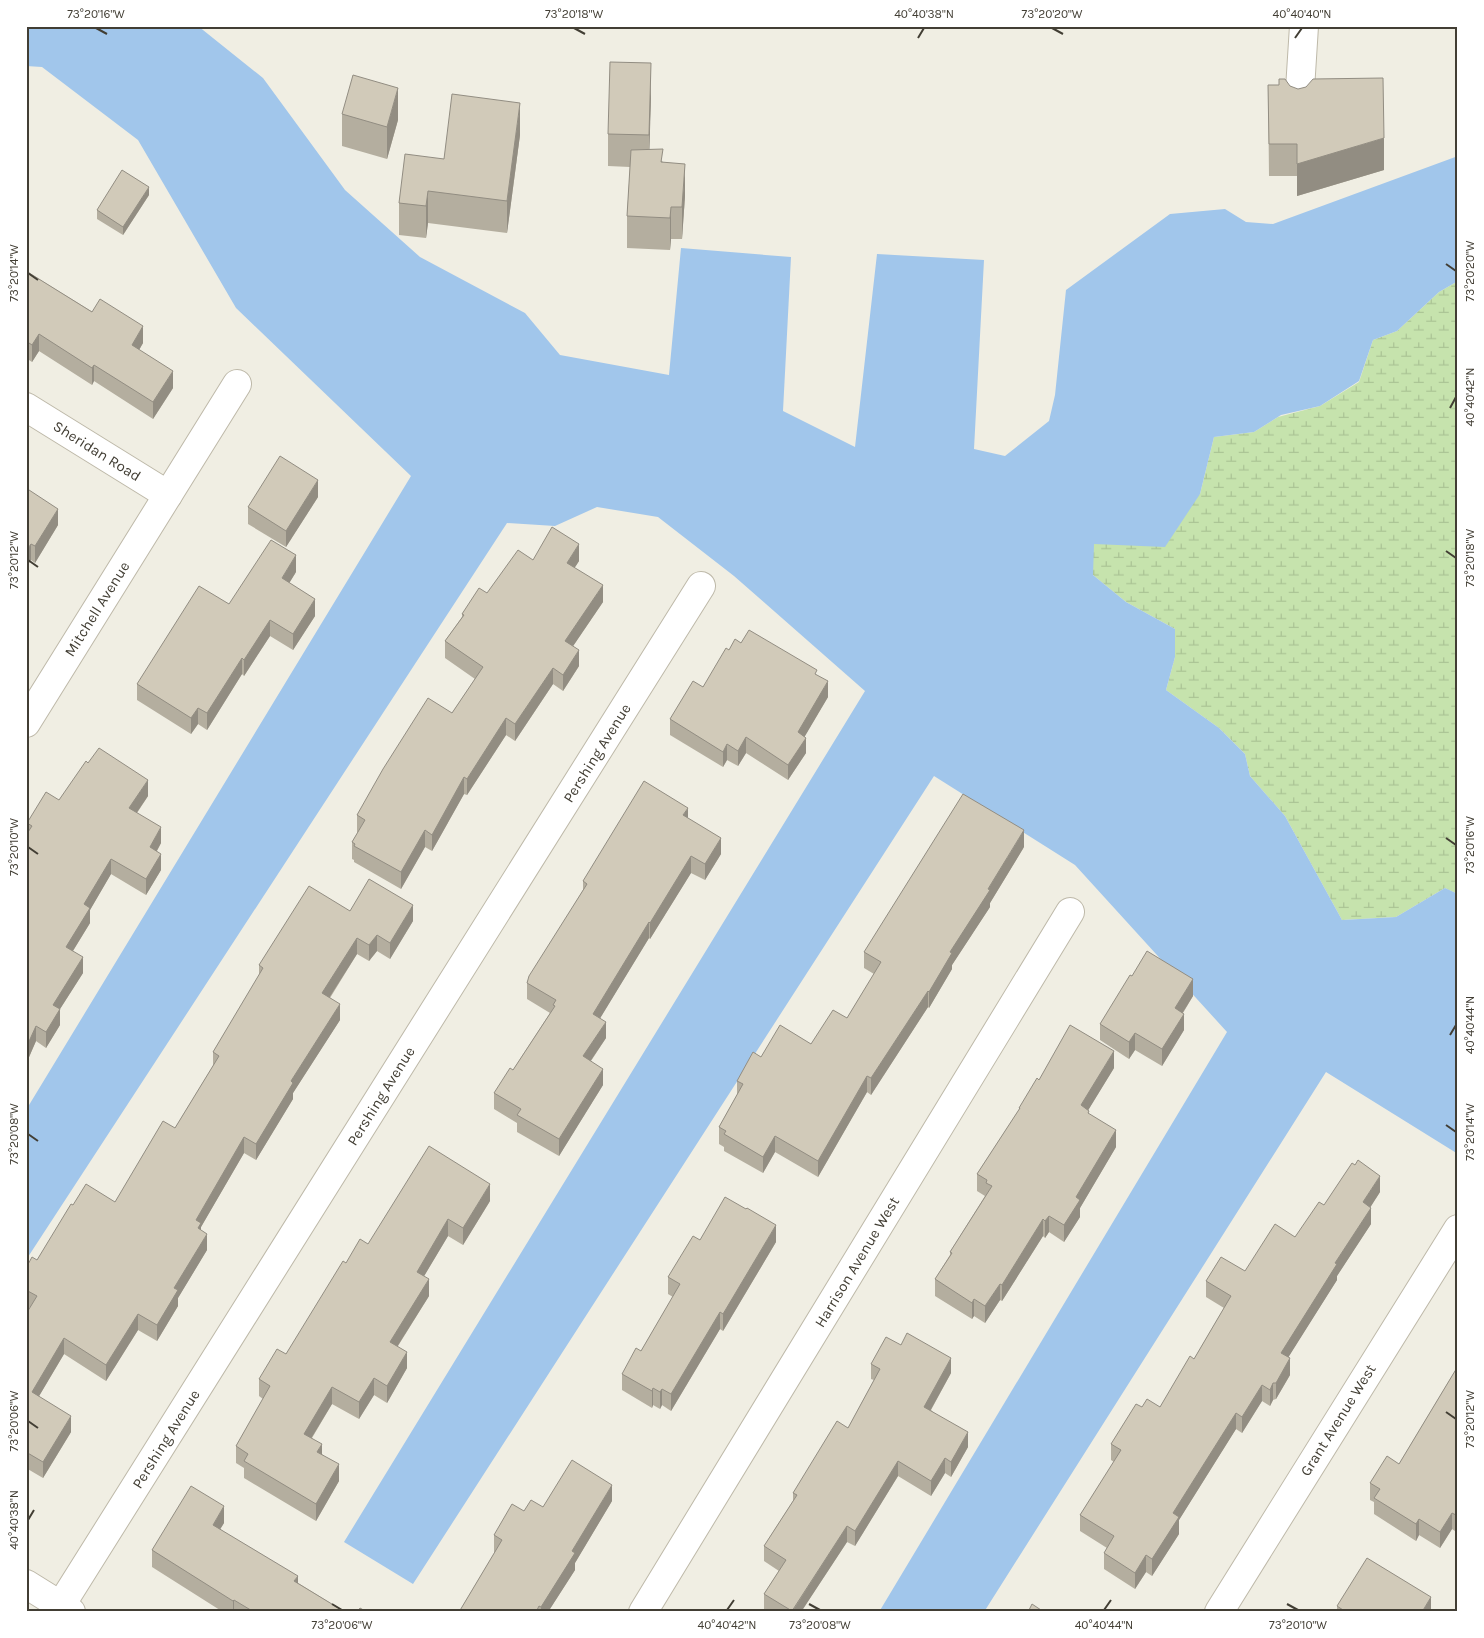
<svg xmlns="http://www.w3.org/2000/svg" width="1484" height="1638" viewBox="0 0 1484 1638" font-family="Karla,sans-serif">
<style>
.wetland{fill:url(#wetland-marsh)}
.water{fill:#a1c6eb}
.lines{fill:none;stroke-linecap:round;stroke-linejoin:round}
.minor-casing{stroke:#beb9a9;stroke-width:30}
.minor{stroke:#fff;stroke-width:28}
.wall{fill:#b4ae9f}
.shaded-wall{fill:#928d82}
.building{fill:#d1cab9;stroke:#928d82}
.ticks{fill:none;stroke:#423e34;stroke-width:2}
.labels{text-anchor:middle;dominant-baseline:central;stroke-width:5;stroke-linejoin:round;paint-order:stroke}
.street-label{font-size:15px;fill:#423e34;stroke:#fff}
.neatline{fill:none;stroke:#423e34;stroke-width:2}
.ticks-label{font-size:12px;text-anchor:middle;fill:#423e34}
</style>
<defs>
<pattern id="wetland-marsh" width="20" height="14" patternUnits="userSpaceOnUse" patternTransform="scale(1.25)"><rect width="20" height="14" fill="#c6e3ad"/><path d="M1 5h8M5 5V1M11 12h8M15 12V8" fill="none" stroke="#abc495"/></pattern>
</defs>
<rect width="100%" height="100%" fill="#f0eee3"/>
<path class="wetland" d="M1458,281V894L1445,888L1396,917L1342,920L1285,816L1250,776L1245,754L1219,728L1166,690L1175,657V629L1126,602L1093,575V544L1200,494L1214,437L1254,432L1278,417L1320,406L1359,382L1373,340L1397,331L1439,292Z"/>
<path class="water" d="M26,26H198L263,78L345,190L420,257L525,313L560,355L669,375L681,248L791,257L783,411L855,447L877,254L984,260L974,449L1005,456L1049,421L1055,395L1066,290L1170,214L1225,209L1246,222L1273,224L1458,156V281L1439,292L1397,331L1373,340L1359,381L1320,406L1281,415L1254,432L1214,437L1200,494L1165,547L1094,544L1093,575L1126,602L1175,629V657L1166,690L1219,728L1245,754L1250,776L1285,816L1342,920L1396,917L1445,888L1458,894V1154L1326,1072L984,1612H879L1227,1032L1075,865L934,776L413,1584L344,1542L865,691L734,576L658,517L597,507L555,526L507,523L26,1260V1110L411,476L236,308L138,140L42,67L26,66Z"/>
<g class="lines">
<defs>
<g id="minor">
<path d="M1299,105L1304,26"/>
<path d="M26,407L168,495"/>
<path d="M26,723L237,384"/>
<path d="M26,1584L71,1612"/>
<path d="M61,1605L701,586"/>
<path d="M643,1612L1070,912"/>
<path d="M1219,1612L1458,1229"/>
</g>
</defs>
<use href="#minor" class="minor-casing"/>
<use href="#minor" class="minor"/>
</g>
<g class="wall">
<path d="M1268,85L1290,86L1384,170L1297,196V176H1269Z"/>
<path d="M651,95L649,149L663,162L685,196L682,239H671L670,250L627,248V216L630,167L608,166V134Z"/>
<path d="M342,114L398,120L387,159L342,146Z"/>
<path d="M520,135L507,233L428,223L426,238L399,235V203L444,159Z"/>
<path d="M149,195L123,235L97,219V210Z"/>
<path d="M26,271L143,343L139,350L173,388L153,419L94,381L92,385L39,351L32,362L26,358Z"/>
<path d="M26,488L58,525L35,563L31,560Z"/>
<path d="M318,497L286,547L248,524V507Z"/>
<path d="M533,560L579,561L574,568L603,602L573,646L579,666L563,691L553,684L515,741L506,735L467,795L464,794L432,851L425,847L401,889L354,862V860L352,859V842L358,832H357V815L452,713L475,679L445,658V641L462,617V614L487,593Z"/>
<path d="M296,572L289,583L315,616L293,650L270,636L244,676L242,674L207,730L198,724L191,734L137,700V684L229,604Z"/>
<path d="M741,643L817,675L828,697L804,737L806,753L788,780L746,753L738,766L727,760L723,767L670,735V719L703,687Z"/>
<path d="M88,763L148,796L137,813L161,843L157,851L161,870L146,895L111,874L90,910V923L73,951L83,973L60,1009V1025L46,1048L36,1041L26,1064V835L27,834V823L59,800Z"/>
<path d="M688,818L721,854L705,880L691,873L650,939L649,938L600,1018L606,1038L591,1061L603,1085L559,1156L517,1132V1123L494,1109V1093L513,1070L550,1013L527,999V983L583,890V881Z"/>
<path d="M1024,847L990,903V907L952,965V969L929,1008L928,1007L871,1095L867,1092L818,1177L775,1152L763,1173L724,1151V1147L719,1144V1127L737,1095V1081L811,1044L847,1018L874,974L864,968V952Z"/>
<path d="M350,911L413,921L390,959L377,951L369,961L357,954L330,998L340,1020L293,1093V1099L256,1160L244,1153L201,1227V1230L207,1250L178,1298V1306L157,1341L138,1330L106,1381L64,1354L39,1396L71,1432L43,1478L26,1468V1314L30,1308L26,1306V1268L37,1260L73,1205L115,1202L175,1128L213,1066V1052L259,976V965Z"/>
<path d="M1132,976L1193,996L1183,1013L1184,1030L1162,1066L1135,1050L1129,1059L1100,1040V1024Z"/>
<path d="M1114,1068L1088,1110L1089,1114L1116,1147L1080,1208V1217L1064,1242L1049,1232L1045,1238L1043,1236L1002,1301L1000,1300L985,1323L974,1316L972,1319L935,1296V1279L950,1255V1252L985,1196L977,1191V1174L1019,1110V1108L1039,1080Z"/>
<path d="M1380,1192L1370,1207L1371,1224L1337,1276V1280L1288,1357L1290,1375L1276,1399L1273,1400L1270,1406L1262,1401L1242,1433L1236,1429L1179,1520V1534L1152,1576L1146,1572L1135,1589L1104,1569V1553L1107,1548L1080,1531V1515L1114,1462L1111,1460V1444L1160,1407L1194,1359L1224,1308L1206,1297V1281L1245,1271L1295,1237L1324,1205Z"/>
<path d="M490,1201L463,1245L448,1236L424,1276L429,1296L398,1346L407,1368L387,1403L374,1395L359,1419L332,1404L312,1438L339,1481L316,1521L244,1478V1468L236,1463V1446L263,1399L259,1396V1379L286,1354L346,1263Z"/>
<path d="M700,1240L776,1242L723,1331L720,1329L671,1411L662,1405L660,1409L653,1405L652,1408L622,1390V1374L641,1351L673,1297L668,1294V1277Z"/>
<path d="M871,1364L951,1373L931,1410L968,1447L951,1477L945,1473L931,1496L898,1476L855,1546L847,1542L801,1612H768L764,1609V1594L779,1571L764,1561V1546L793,1501V1493L848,1428L874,1380L871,1379Z"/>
<path d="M1458,1366V1533L1452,1529L1440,1548L1419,1535L1416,1541L1374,1514V1502L1370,1500V1483L1399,1464Z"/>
<path d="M612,1501L575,1563V1570L548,1612H459L495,1552H494V1535L524,1511L543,1507Z"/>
<path d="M224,1523L220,1529L298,1583L345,1612H223L152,1567V1550Z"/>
<path d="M1337,1606L1431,1612H1337Z"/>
</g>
<g class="shaded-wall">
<path d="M651,63V95L649,167V135Z"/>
<path d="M398,88V120L387,159V127Z"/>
<path d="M520,103V135L507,233V201Z"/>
<path d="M1384,138V170L1297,196V164Z"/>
<path d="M685,164V196L682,239V207Z"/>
<path d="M149,187V195L123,235V227Z"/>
<path d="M428,191V223L426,238V206Z"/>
<path d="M671,207V239L670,250V218Z"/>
<path d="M143,326V343L132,362V345Z"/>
<path d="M39,334V351L32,362V345Z"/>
<path d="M94,365V381L92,385V368Z"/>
<path d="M173,371V388L153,419V402Z"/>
<path d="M318,480V497L286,547V531Z"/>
<path d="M58,509V525L35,563V546Z"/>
<path d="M31,544V560L26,568V551Z"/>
<path d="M579,544V561L567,580V563Z"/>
<path d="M296,555V572L282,595V578Z"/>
<path d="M603,585V602L565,658V641Z"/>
<path d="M315,599V616L293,650V634Z"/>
<path d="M270,620V636L244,676V660Z"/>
<path d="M579,650V666L563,691V675Z"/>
<path d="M242,658V674L207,730V713Z"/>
<path d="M553,668V684L515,741V724Z"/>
<path d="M828,681V697L798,748V732Z"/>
<path d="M198,708V724L191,734V718Z"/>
<path d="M506,718V735L467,795V779Z"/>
<path d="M746,737V753L738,766V751Z"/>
<path d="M806,738V753L788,780V765Z"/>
<path d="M727,744V760L723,767V752Z"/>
<path d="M464,777V794L432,851V835Z"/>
<path d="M148,780V796L129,824V808Z"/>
<path d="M688,808V824L683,815Z"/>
<path d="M161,827V843L150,863V847Z"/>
<path d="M425,830V847L401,889V872Z"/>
<path d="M1024,830V847L990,903V907L952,965V969L929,1008V992L950,952Z"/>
<path d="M721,838V854L705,880V864Z"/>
<path d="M161,854V870L146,895V879Z"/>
<path d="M691,856V873L650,939V923Z"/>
<path d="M111,859V874L90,910V923L66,962V947L84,904Z"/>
<path d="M413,905V921L390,959V943Z"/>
<path d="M649,922V938L593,1030V1014Z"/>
<path d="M377,935V951L369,961V945Z"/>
<path d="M357,938V954L322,1009V993Z"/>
<path d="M83,957V973L53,1020V1005Z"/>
<path d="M1193,979V996L1175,1025V1008Z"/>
<path d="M928,991V1007L871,1095V1078Z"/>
<path d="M340,1004V1020L293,1093V1099L256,1160V1144L291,1081Z"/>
<path d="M60,1009V1025L46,1048V1032Z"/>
<path d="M1184,1014V1030L1162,1066V1049Z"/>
<path d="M606,1022V1038L583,1072V1056Z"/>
<path d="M36,1026V1041L26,1064V1048Z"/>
<path d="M1135,1033V1050L1129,1059V1042Z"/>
<path d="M1114,1051V1068L1081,1122V1105Z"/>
<path d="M603,1069V1085L559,1156V1139Z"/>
<path d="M867,1076V1092L818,1177V1161Z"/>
<path d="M1116,1130V1147L1080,1208V1217L1064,1242V1225L1076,1197Z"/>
<path d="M775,1136V1152L763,1173V1157Z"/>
<path d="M244,1137V1153L201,1227V1239L196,1220Z"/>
<path d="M1380,1176V1192L1363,1219V1202Z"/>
<path d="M490,1184V1201L463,1245V1228Z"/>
<path d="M1371,1208V1224L1337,1276V1280L1281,1369V1353L1335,1263Z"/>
<path d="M1049,1216V1232L1045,1238V1221Z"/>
<path d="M448,1219V1236L417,1288V1272Z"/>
<path d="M1043,1219V1236L1002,1301V1285Z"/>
<path d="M776,1225V1242L723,1331V1314Z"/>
<path d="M207,1234V1250L178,1298V1306L157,1341V1325L174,1288Z"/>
<path d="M429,1279V1296L390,1358V1342Z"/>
<path d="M1000,1284V1300L985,1323V1306Z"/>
<path d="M974,1299V1316L972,1319V1303Z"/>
<path d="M720,1312V1329L671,1411V1394Z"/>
<path d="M138,1314V1330L106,1381V1365Z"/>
<path d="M64,1338V1354L32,1408V1392Z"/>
<path d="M407,1352V1368L387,1403V1386Z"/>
<path d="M951,1358V1373L924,1422V1407Z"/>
<path d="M1290,1358V1375L1276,1399V1383Z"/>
<path d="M374,1378V1395L359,1419V1402Z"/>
<path d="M1273,1383V1400L1270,1406V1390Z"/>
<path d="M1262,1385V1401L1242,1433V1417Z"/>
<path d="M332,1387V1404L304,1450V1434Z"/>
<path d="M653,1388V1405L652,1408V1391Z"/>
<path d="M662,1389V1405L660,1409V1392Z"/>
<path d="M1236,1413V1429L1179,1520V1534L1152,1576V1559L1173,1513Z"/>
<path d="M71,1416V1432L43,1478V1462Z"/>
<path d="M968,1432V1447L951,1477V1462Z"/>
<path d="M322,1444V1461L317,1452Z"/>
<path d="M945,1458V1473L931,1496V1481Z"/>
<path d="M898,1461V1476L855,1546V1531Z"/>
<path d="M339,1464V1481L316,1521V1504Z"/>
<path d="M612,1485V1501L575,1563V1570L548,1612H541V1607L572,1551Z"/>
<path d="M224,1506V1523L213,1541V1525Z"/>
<path d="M1452,1513V1529L1440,1548V1532Z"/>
<path d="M1419,1519V1535L1416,1541V1524Z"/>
<path d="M847,1526V1542L801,1612H792Z"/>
<path d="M1146,1555V1572L1135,1589V1573Z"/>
<path d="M298,1576V1592L294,1581Z"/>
<path d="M1431,1597V1612H1422Z"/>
<path d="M234,1600V1612H233V1601Z"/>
</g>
<g class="building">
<path d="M610,62L651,63L649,135L608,134Z"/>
<path d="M353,75L398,88L387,127L342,114Z"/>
<path d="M1383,78L1384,138L1297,164V144H1269L1268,85H1279V79H1285L1290,86L1298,89L1306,87L1313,79Z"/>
<path d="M452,94L520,103L507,201L428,191L426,206L399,203L405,154L444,159Z"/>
<path d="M663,149L661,162L685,164L682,207H671L670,218L627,216L631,150Z"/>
<path d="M122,170L149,187L123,227L97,210Z"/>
<path d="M26,271L92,312L100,299L143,326L132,345L173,371L153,402L94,365L92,368L39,334L32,345L26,341Z"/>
<path d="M280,456L318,480L286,531L248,507Z"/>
<path d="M26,488L58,509L35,546L31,544L26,551Z"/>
<path d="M552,527L579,544L567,563L603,585L565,641L579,650L563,675L553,668L515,724L506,718L467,779L464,777L432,835L425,830L401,872L354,846L355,844L352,842L365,820L357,815L383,769L428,698L452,713L483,667L445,641L464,615L462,614L479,588L487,593L518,550L533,560Z"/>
<path d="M271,540L296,555L282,578L315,599L293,634L270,620L244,660L242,658L207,713L198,708L191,718L137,684L199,586L229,604Z"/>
<path d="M749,630L817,670L815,674L828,681L798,732L806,738L788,765L746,737L738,751L727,744L723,752L670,719L693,681L703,687L726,648L729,650L735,639L741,643Z"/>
<path d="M99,748L148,780L129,808L161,827L150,847L161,854L146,879L111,859L84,904L90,908L66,947L83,957L53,1005L60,1009L46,1032L36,1026L26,1048V835L32,826L27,823L46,792L59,800L86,761L88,763Z"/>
<path d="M644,781L688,808L683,815L721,838L705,864L691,856L650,923L649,922L593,1014L606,1022L583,1056L603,1069L559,1139L517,1115L521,1109L494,1093L510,1068L513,1070L555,1006L553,1005L556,1000L527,983L529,976L587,884L583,881Z"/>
<path d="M963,794L1024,830L988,889L990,890L950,952L952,953L929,992L928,991L871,1078L867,1076L818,1161L775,1136L763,1157L724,1134L726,1131L719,1127L743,1084L737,1081L753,1052L761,1057L780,1025L811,1044L833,1010L847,1018L881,962L864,952Z"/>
<path d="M369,879L413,905L390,943L377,935L369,945L357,938L322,993L340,1004L291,1081L293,1083L256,1144L244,1137L196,1220L201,1223L198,1228L207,1234L174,1288L178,1290L157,1325L138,1314L106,1365L64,1338L32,1392L71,1416L43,1462L26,1452V1314L37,1296L26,1290V1268L32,1257L37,1260L71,1204L73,1205L86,1184L115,1202L163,1121L175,1128L219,1056L213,1052L263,968L259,965L309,886L350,911Z"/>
<path d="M1147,951L1193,979L1175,1008L1184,1014L1162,1049L1135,1033L1129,1042L1100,1024L1130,975L1132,976Z"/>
<path d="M1070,1025L1114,1051L1081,1105L1089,1111L1088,1113L1116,1130L1076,1197L1080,1200L1064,1225L1049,1216L1045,1221L1043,1219L1002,1285L1000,1284L985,1306L974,1299L972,1303L935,1279L952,1253L950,1252L992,1186L986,1183L987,1180L977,1174L1020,1108H1019L1037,1078L1039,1080Z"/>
<path d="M429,1146L490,1184L463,1228L448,1219L417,1272L429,1279L390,1342L407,1352L387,1386L374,1378L359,1402L332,1387L304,1434L322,1444L317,1452L339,1464L316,1504L244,1461L248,1454L236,1446L270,1386L259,1379L277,1349L286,1354L343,1261L346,1263L360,1239L368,1244Z"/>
<path d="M1358,1160L1380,1176L1363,1202L1371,1208L1335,1263L1337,1264L1281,1353L1290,1358L1276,1383H1273L1270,1390L1262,1385L1242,1417L1236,1413L1173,1513L1179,1517L1152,1559L1146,1555L1135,1573L1104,1553L1114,1536L1080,1515L1121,1450L1111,1444L1136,1404L1142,1407L1147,1399L1160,1407L1190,1356L1194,1359L1231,1296L1206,1281L1221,1257L1245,1271L1275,1224L1295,1237L1319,1202L1324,1205L1352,1163L1355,1165Z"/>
<path d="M725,1197L746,1209L747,1208L776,1225L723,1314L720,1312L671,1394L662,1389L660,1392L653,1388L652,1391L622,1374L636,1348L641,1351L680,1284L668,1277L693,1236L700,1240Z"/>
<path d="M907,1333L951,1358L924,1407L968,1432L951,1462L945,1458L931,1481L898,1461L855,1531L847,1526L792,1611L764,1594L786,1560L764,1546L797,1495L793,1493L837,1421L848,1428L880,1369L871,1364L886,1337L901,1345Z"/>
<path d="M1458,1366V1516L1452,1513L1440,1532L1419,1519L1416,1524L1374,1498L1380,1489L1370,1483L1387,1456L1399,1464Z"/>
<path d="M572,1460L612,1485L572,1551L575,1553L541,1607L539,1606L536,1612H532L530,1610L529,1612H459L502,1540L494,1535L512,1504L524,1511L531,1500L543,1507Z"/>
<path d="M191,1486L224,1506L213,1525L298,1576L294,1581L345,1612H254L234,1600L233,1601L152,1550Z"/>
<path d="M1367,1558L1431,1597L1422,1612H1346L1337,1606Z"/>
<path d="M1032,1604L1044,1612H1028Z"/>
<path d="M360,1608L367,1612H357Z"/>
</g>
<path class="ticks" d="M96,28L107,34M574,28L585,34M1052,28L1063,34M918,38L924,28M1295,38L1302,28M1446,264L1456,271M28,273L38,280M1450,408L1456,397M1446,551L1456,558M28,560L38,567M1446,838L1456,845M28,847L38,854M1450,1035L1456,1025M1446,1125L1456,1132M28,1134L38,1141M1446,1412L1456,1419M28,1421L38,1428M28,1520L34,1510M332,1604L342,1610M809,1604L820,1610M1287,1604L1298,1610M727,1610L734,1600M1104,1610L1111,1600"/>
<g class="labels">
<g class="street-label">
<text transform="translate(97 451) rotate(32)">Sheridan Road</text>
<text transform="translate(97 609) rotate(-58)">Mitchell Avenue</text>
<text transform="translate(597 753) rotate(-58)">Pershing Avenue</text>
<text transform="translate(381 1096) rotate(-58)">Pershing Avenue</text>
<text transform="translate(857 1262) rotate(-59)">Harrison Avenue West</text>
<text transform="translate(1338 1420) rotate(-58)">Grant Avenue West</text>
<text transform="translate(166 1439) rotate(-58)">Pershing Avenue</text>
</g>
</g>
<rect width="1484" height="1638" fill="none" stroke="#ffffff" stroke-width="55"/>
<rect x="28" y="28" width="1428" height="1582" class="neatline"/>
<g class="ticks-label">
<text x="96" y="18">73°20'16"W</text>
<text x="574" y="18">73°20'18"W</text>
<text x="924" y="18">40°40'38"N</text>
<text x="1052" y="18">73°20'20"W</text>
<text x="1302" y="18">40°40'40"N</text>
<text transform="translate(1470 271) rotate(-90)" y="4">73°20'20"W</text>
<text transform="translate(14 273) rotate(-90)" y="4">73°20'14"W</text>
<text transform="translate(1470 397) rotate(-90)" y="4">40°40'42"N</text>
<text transform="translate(1470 558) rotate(-90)" y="4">73°20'18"W</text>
<text transform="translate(14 560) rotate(-90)" y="4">73°20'12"W</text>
<text transform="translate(1470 845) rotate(-90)" y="4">73°20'16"W</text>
<text transform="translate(14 847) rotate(-90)" y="4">73°20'10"W</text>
<text transform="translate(1470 1025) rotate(-90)" y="4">40°40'44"N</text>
<text transform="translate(1470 1132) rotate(-90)" y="4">73°20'14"W</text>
<text transform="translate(14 1134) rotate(-90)" y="4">73°20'08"W</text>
<text transform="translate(1470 1419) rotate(-90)" y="4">73°20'12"W</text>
<text transform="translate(14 1421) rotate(-90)" y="4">73°20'06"W</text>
<text transform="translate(14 1520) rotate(-90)" y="4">40°40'38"N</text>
<text x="342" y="1629">73°20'06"W</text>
<text x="727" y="1629">40°40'42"N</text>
<text x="820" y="1629">73°20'08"W</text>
<text x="1104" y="1629">40°40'44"N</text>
<text x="1298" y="1629">73°20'10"W</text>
</g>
</svg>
